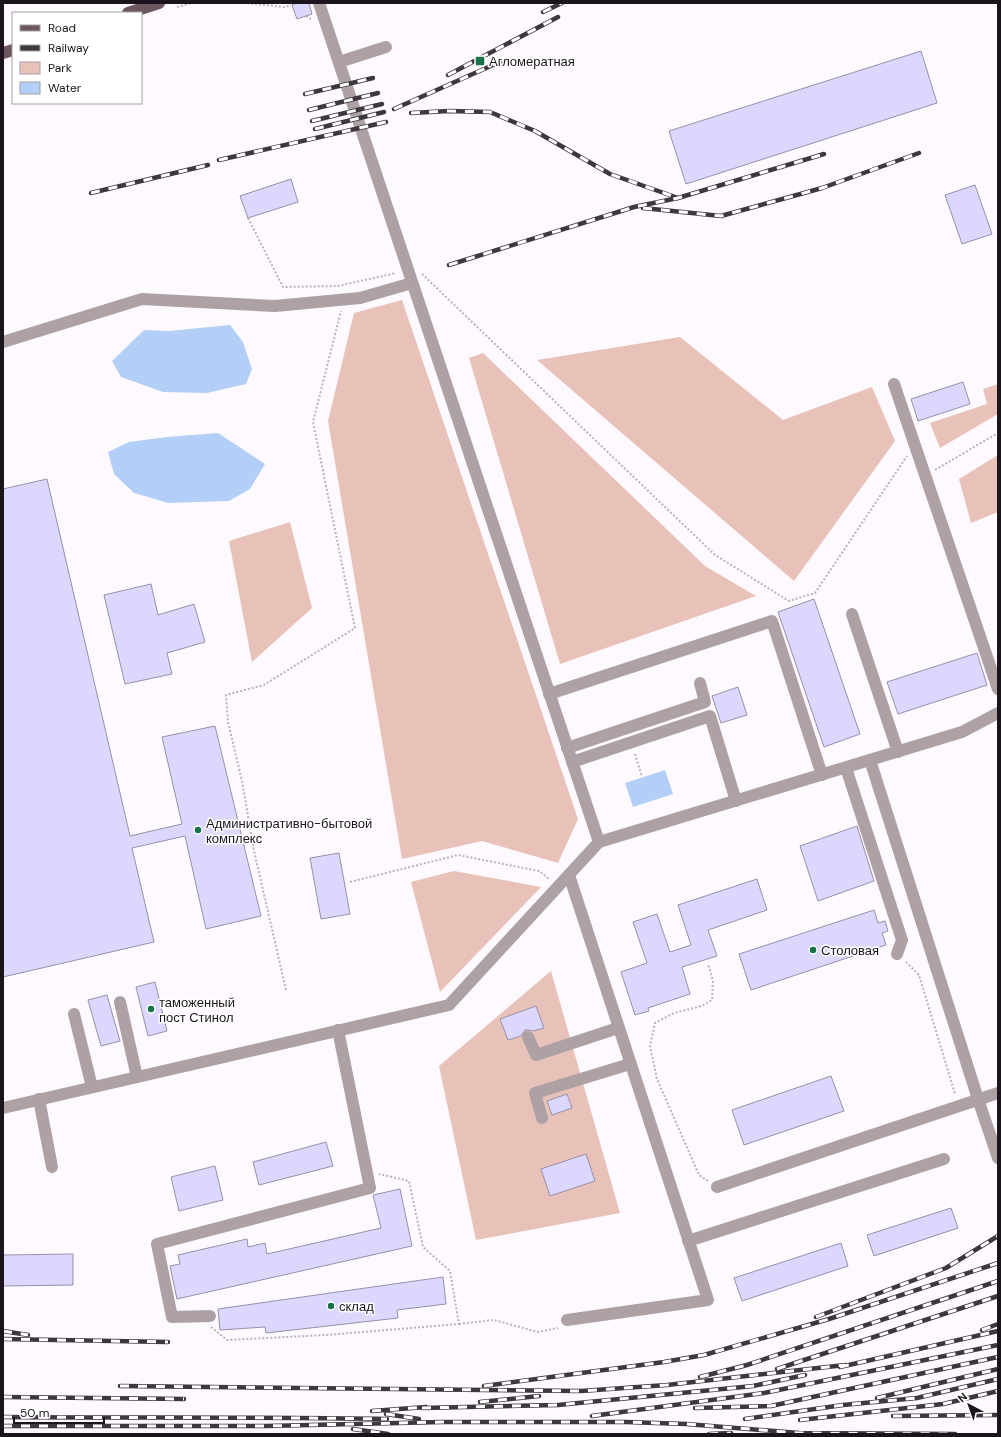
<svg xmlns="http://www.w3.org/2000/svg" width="1001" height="1437" viewBox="0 0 1001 1437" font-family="'DM Sans',sans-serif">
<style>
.green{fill:#e8c1b9}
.water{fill:#b4cff7}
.building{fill:#dcd7fd;stroke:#9491a9}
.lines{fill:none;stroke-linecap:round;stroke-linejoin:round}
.path{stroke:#b8b3b8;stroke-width:2;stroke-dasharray:2 2;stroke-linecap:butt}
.minor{stroke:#ada1a4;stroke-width:12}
.major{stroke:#6d575e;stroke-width:12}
.rail-casing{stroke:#3e373f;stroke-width:4.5}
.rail{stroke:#fff;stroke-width:3;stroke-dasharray:9;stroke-linecap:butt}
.poi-dot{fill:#167348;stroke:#fff;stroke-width:1.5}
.labels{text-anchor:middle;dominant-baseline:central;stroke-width:3;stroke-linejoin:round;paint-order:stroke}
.poi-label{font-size:13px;fill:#1b141c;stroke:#fff;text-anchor:start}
</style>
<rect width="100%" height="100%" fill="#fef9fe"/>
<g class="green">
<path d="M402,300L578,819L558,863L482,841L402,859L328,421L354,313Z"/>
<path d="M680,337L783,420L872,387L895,441L794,581L537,360Z"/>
<path d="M483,353L705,566L756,596L560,664L469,358Z"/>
<path d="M998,384V414L940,448L930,423L987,404L983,389Z"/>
<path d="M998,455V512L971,523L959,479Z"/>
<path d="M290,522L312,608L252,662L229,541Z"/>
<path d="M454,871L541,887L440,992L411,882Z"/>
<path d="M551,971L620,1213L476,1240L439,1066Z"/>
</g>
<g class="water">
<path d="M230,325L243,342L252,369L246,384L207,393L163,392L121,377L112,361L144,330L169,331Z"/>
<path d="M218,433L265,464L250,489L229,501L168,503L134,493L114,474L108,452L129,442L167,437Z"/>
<path d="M665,770L673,794L633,807L625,783Z"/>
</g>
<g class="building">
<path d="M297,3H309L312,14L297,19L292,5Z"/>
<path d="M921,51L937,103L686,184L669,131Z"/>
<path d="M291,179L298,202L248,218L240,196Z"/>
<path d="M975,185L992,234L962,244L945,195Z"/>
<path d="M963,382L970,404L918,421L911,399Z"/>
<path d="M47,479L130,836L182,824L162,737L215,726L261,916L206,929L185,836L132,848L154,942L3,977V489Z"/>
<path d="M151,584L158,615L194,604L205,642L167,653L172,674L125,684L104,595Z"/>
<path d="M814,599L860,734L824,747L778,612Z"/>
<path d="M977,653L987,685L898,714L887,682Z"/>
<path d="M738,687L747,715L721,723L712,696Z"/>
<path d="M857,826L874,881L818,901L800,846Z"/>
<path d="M339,853L350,914L321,919L310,858Z"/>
<path d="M757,879L767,910L708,930L717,956L682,967L690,994L648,1008L649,1011L635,1015L621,972L647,963L633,922L657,914L670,952L691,945L678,905Z"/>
<path d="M874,910L878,923L885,921L888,931L882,933L886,945L751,990L739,954Z"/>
<path d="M155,982L167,1031L148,1036L136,987Z"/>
<path d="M107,995L120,1041L101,1046L88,1000Z"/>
<path d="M536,1006L544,1028L533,1031L529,1030H525L521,1036L508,1040L500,1019Z"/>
<path d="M831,1076L844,1111L744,1145L732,1110Z"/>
<path d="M567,1094L572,1108L552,1115L547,1101Z"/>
<path d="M326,1142L333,1166L259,1185L253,1162Z"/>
<path d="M586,1154L595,1181L550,1196L541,1169Z"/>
<path d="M215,1166L223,1200L179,1211L171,1177Z"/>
<path d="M400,1189L412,1246L177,1299L170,1266L180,1264L178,1255L247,1239L248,1247L265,1243L267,1254L381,1228L373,1195Z"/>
<path d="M951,1208L958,1228L874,1256L867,1235Z"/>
<path d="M841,1243L848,1266L742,1301L734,1278Z"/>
<path d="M73,1254V1285L3,1286V1255Z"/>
<path d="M443,1277L446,1304L397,1310L398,1318L266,1333L265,1327L220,1330L218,1309Z"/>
</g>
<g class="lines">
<g class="path">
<path d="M247,3L284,7L291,5"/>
<path d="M177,7L192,3"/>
<path d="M306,16L311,19"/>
<path d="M248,218L283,287L338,286L396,273"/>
<path d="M422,274L715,555L789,601L815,593L907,456"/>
<path d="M935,470L998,433"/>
<path d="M635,754L642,777"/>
<path d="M350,882L458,855L539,871L549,879"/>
<path d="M906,962L919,975L955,1094"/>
<path d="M286,990L254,851L242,781L228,722L226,695L264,685L355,628L313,422L341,311"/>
<path d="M708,1181L699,1175L657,1079L650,1046L655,1023L674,1013L702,1006L712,1000L713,981L708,964"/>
<path d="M459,1324L494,1320L538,1332L558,1328"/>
<path d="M211,1327L227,1340L326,1335L459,1324L450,1271L423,1247L409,1181L379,1174"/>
</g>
<g class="minor">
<path d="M319,3L599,842"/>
<path d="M339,62L386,47"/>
<path d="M3,342L142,299L275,306L360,298L412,283"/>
<path d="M894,384L998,689"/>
<path d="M852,614L898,752"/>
<path d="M549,694L772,621L822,775"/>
<path d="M567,748L705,702L700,683"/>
<path d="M870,760L978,1099L998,1158"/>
<path d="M572,762L710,716L736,801"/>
<path d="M846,768L902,940L897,954"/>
<path d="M120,1002L137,1077"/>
<path d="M74,1014L92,1087"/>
<path d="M528,1037L536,1055L618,1028"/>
<path d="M39,1099L52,1167"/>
<path d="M3,1108L449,1005L599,842L962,732L998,713"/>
<path d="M542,1118L535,1093L630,1064"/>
<path d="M717,1187L998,1093"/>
<path d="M688,1241L944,1159"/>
<path d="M210,1316L172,1317L157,1244L370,1188L338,1030"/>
<path d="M567,1320L708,1300L569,875"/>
</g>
<g class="major">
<path d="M128,13L159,3"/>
<path d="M3,53L13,50"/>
</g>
<defs>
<g id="rail">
<path d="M543,12L562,3"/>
<path d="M448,75L558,17"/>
<path d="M305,94L373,78"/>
<path d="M394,109L502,61"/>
<path d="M309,110L378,93"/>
<path d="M411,113L449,111L490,112L535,131L610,174L678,198"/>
<path d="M312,121L382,104"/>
<path d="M315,129L384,112"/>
<path d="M219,160L386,122"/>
<path d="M91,193L208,165"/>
<path d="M643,208L721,216L822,188L919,153"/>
<path d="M449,265L634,207L678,198L824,154"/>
<path d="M816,1317L946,1268L998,1236"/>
<path d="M982,1330L998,1324"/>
<path d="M3,1331L28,1335"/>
<path d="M3,1339L168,1342"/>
<path d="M840,1367L998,1331"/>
<path d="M777,1369L998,1296"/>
<path d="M700,1377L747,1365L998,1281"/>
<path d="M120,1386L581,1391L667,1385L845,1365"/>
<path d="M484,1386L664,1362L704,1355L829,1319L998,1263"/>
<path d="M3,1397L184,1399"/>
<path d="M877,1398L998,1369"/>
<path d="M480,1402L539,1396"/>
<path d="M422,1408L558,1405L753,1386L805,1375"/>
<path d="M695,1408L771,1406L998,1357"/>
<path d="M372,1411L426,1407"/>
<path d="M386,1414L419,1419"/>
<path d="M592,1416L764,1393L998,1345"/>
<path d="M893,1416L998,1415"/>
<path d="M3,1417C131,1418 259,1417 387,1419"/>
<path d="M745,1419L843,1405L917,1398L998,1379"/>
<path d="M800,1420L943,1404L998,1391"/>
<path d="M3,1426H266L442,1422H626L686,1424L799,1433L955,1434"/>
<path d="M353,1429L388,1434"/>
<path d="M709,1434L731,1433"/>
</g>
</defs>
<use href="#rail" class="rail-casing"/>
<use href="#rail" class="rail"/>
</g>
<g class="poi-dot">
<rect x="475" y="56" width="10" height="10" rx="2"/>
<circle cx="198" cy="830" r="4"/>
<circle cx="813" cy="950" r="4"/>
<circle cx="151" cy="1009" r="4"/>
<circle cx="331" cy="1306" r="4"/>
</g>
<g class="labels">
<g class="poi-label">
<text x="489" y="61">Агломератная</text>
<text x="206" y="823">Административно-бытовой<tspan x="206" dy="15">комплекс</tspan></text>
<text x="821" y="950">Столовая</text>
<text x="159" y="1002">таможенный<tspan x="159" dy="15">пост Стинол</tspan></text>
<text x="339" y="1306">склад</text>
</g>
</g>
<rect width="1001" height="1437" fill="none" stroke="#1b141c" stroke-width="8"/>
<rect x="12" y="12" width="130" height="92" fill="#ffffff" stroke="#a4a1a4"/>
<rect x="20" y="25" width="20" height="6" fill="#6d575e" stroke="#a4a1a4"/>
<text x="48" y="32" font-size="12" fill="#1b141c">Road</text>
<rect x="20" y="45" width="20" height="6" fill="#3e373f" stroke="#a4a1a4"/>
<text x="48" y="52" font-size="12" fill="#1b141c">Railway</text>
<rect x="20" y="62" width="20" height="12" fill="#e8c1b9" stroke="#a4a1a4"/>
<text x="48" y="72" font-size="12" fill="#1b141c">Park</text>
<rect x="20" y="82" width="20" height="12" fill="#b4cff7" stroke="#a4a1a4"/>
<text x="48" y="92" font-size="12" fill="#1b141c">Water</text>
<g transform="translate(969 1405) rotate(319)" stroke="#ffffff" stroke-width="3" paint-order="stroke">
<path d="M0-3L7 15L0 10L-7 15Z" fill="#1b141c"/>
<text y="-6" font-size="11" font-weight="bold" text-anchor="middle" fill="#1b141c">N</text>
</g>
<path d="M14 1417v6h90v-6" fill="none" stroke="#1b141c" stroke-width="2"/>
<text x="20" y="1417" font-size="12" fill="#1b141c" stroke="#ffffff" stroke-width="3" paint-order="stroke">50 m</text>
</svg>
